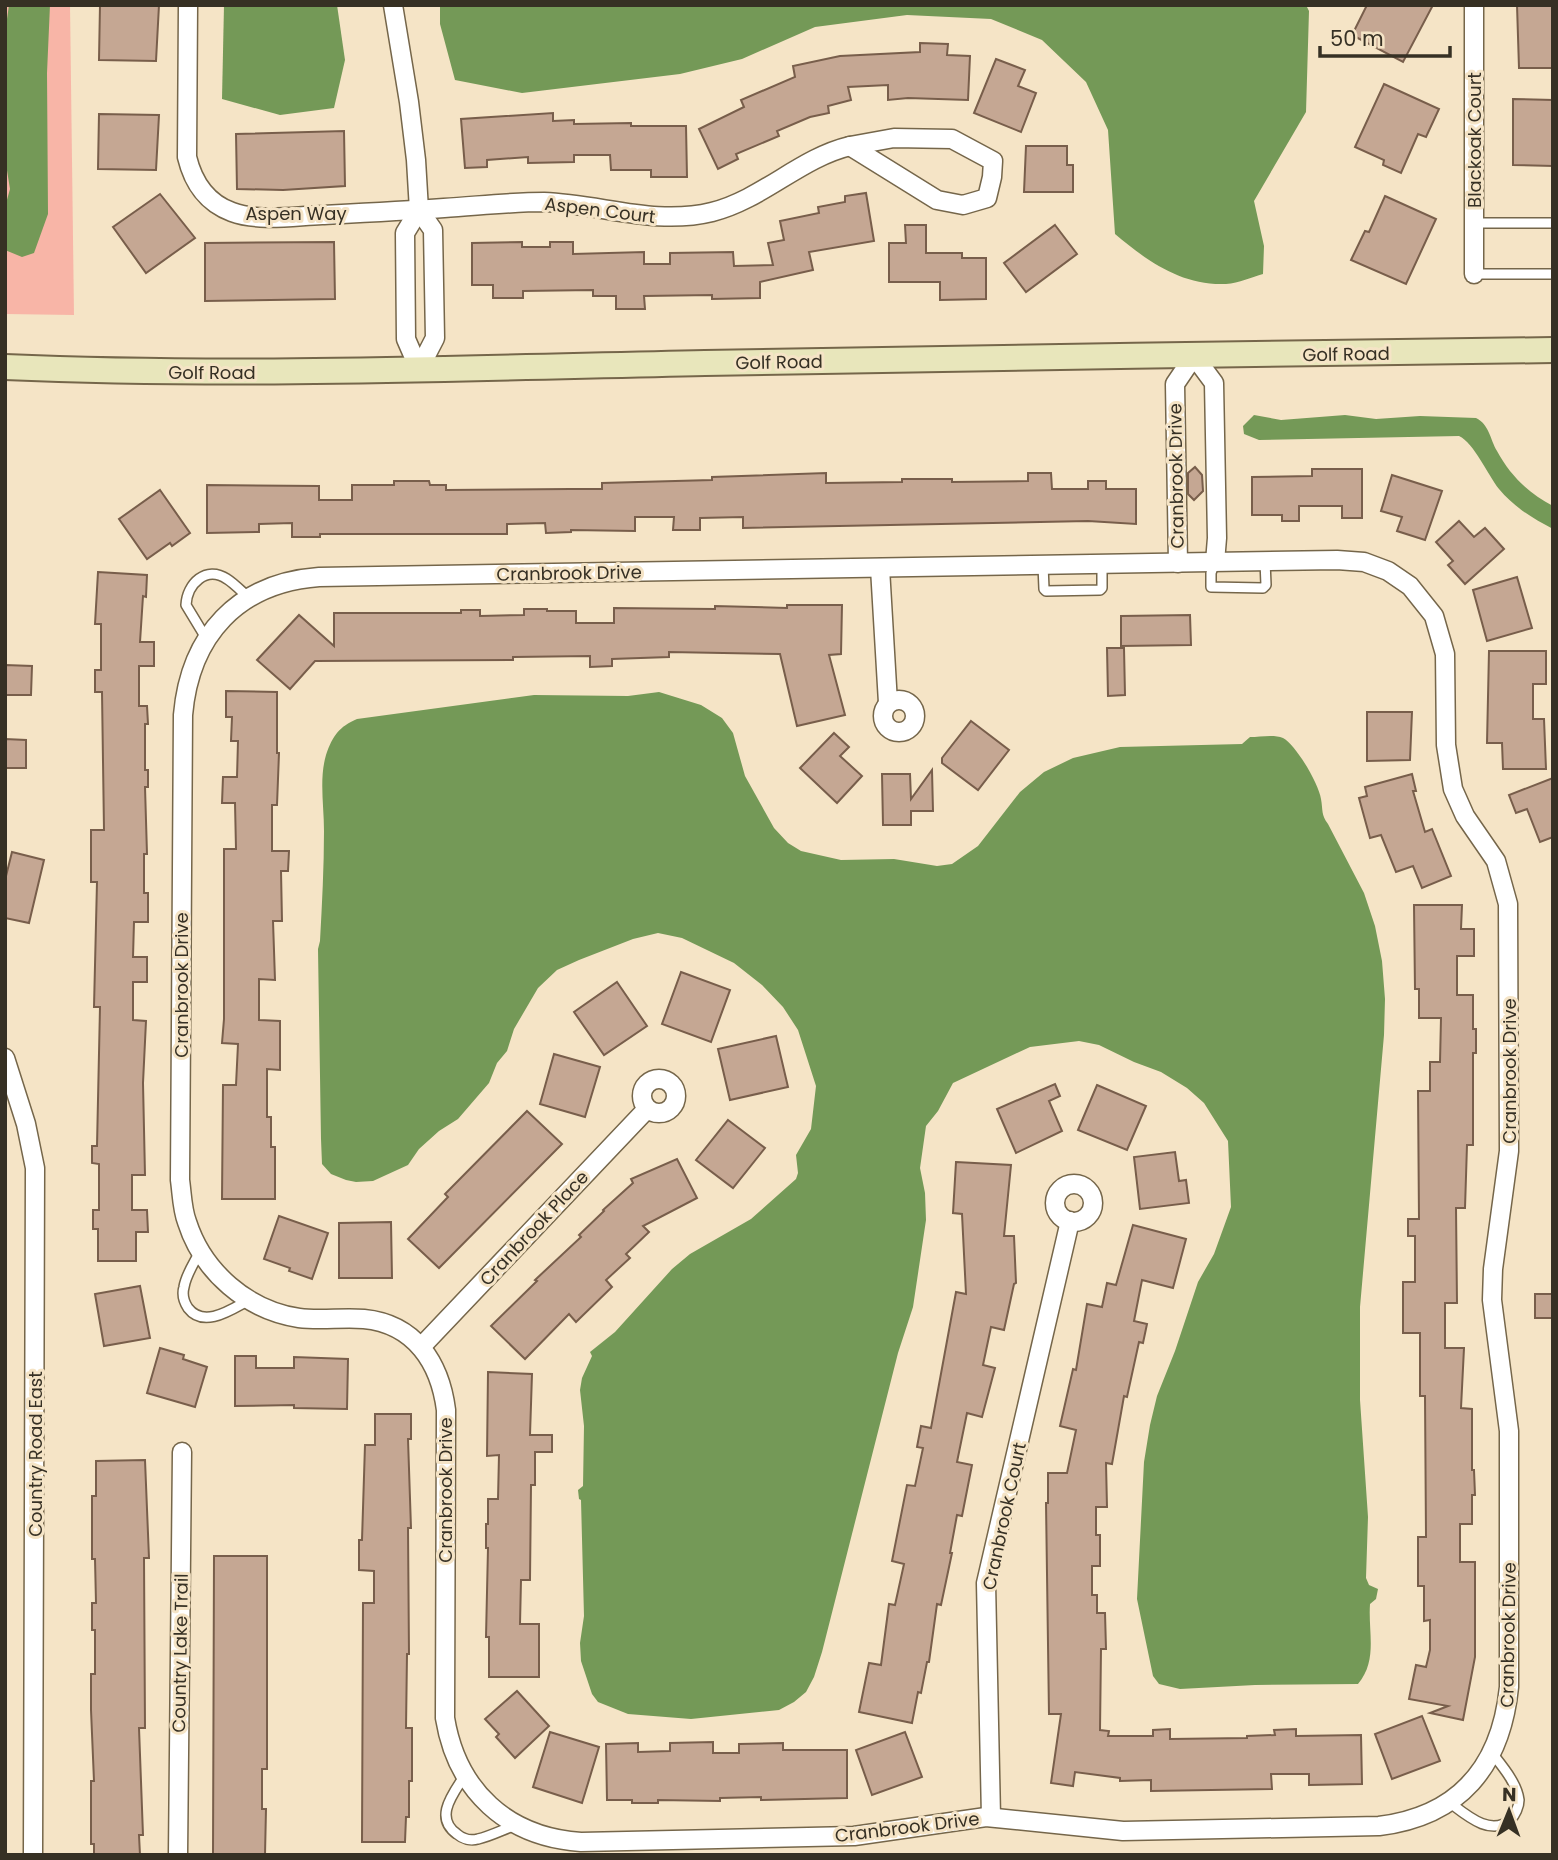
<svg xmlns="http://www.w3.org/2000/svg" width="1558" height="1860" viewBox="0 0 1558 1860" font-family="Poppins,sans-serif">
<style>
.green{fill:#f8b5a7}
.water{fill:#749957}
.building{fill:#c5a793;stroke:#785e4b;stroke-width:2}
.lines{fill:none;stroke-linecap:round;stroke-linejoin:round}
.lane-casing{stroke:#75664a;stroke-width:12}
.street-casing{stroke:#75664a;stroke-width:21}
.secondary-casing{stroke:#75664a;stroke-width:28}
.lane{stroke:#fff;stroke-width:9}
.street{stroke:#fff;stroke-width:18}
.secondary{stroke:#e8e6bb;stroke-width:24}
.labels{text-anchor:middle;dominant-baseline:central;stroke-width:6;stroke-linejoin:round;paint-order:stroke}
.street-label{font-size:18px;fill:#363024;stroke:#f5e4c6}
</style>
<rect width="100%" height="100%" fill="#f5e4c6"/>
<path class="green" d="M5,5H70L74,315L5,314Z"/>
<g class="water">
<path d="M9,5H50L47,73L48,214L34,253L22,257L5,250V207L10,189L5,158V33Z"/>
<path d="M224,5H337L345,60L334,108L280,115L222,99Z"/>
<path d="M440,5H1306L1309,11L1306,112L1254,201L1264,246L1263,274C1252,277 1239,283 1226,284C1182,286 1147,261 1115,234L1108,130L1086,82L1042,40L991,19L907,15L815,27L742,59L680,74L522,93L455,80L440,24Z"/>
<path d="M1254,415L1281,420L1345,415L1376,419L1420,416L1476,418C1489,424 1490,439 1497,451C1510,475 1528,493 1553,506V529C1532,518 1514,507 1499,489C1488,475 1474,443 1459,436L1259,440L1244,434L1243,426Z"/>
<path d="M659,692L701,705L722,718L733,733L745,776L774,828L788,843L801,851L841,860L894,859L937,866L952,864L978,846L1020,792L1044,772L1073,758L1120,747L1242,744L1250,737C1260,737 1274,734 1283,738C1296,745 1319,784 1321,799C1323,810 1321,815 1328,824L1364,893L1375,926L1382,961L1385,999L1384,1035L1360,1307V1400L1368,1517L1366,1578L1369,1585L1378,1589L1376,1599L1370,1604C1368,1633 1378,1660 1358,1684L1255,1685L1180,1689L1159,1684L1153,1676L1137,1599L1144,1462L1150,1425L1157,1396L1175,1351L1198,1282L1214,1254L1231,1207L1228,1141L1204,1103L1187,1088L1161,1072L1134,1062L1099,1045L1079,1041L1030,1047L953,1083L938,1111L926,1126L920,1168L925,1193L926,1220L913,1307L898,1353L822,1652L814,1677L806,1692L794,1702L779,1710L691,1719L628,1714L598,1702L592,1694L581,1661L580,1643L584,1616L581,1500L579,1499L578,1490L583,1486L584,1426L580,1390L582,1378L592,1356L590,1352L615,1332L672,1269L690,1254L751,1219L796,1179L798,1173L796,1155L811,1129L816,1086L798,1030L783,1007L762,985L734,963L682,938L658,933L633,939L579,960L557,970L538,988L514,1029L507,1051L497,1063L489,1083L458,1119L439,1131L419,1149L408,1165L373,1181L356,1182L346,1180L331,1174L322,1164L321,1139L318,949L320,941C322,904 324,867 324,831C324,806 319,779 326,755C333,735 339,727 357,719L534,695L628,696Z"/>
</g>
<g class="building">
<path d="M100,5H159L156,61L99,60Z"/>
<path d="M1367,5H1433L1403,62L1352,35Z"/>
<path d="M1517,5H1553V68H1519Z"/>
<path d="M920,43L948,44L947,55L970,56L968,100L908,98L888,100V85L848,87L851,100L828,106L829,113L810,117L777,131L779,136L736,154L738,159L718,169L699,129L744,107L741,100L795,77L793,66L840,56L920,52Z"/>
<path d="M996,59L1025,70L1018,86L1036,93L1021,132L974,113Z"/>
<path d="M1384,84L1439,109L1426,137L1418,134L1401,173L1383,165L1384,160L1355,147Z"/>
<path d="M1513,99L1553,100V166L1513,165Z"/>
<path d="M553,113V121L574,120V124L631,123V126H686L687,177H651V170H611L610,155H574V162L528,163V157L487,160V167L465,168L461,119Z"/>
<path d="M99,114L159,115L156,170L98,169Z"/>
<path d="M344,131L345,186L283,190L237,189L236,134Z"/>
<path d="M1026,146H1067V165H1073V192H1024Z"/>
<path d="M866,193L874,241L809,252L813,270L760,282V298L712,299V295L644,296L645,309H616V296H593V290L523,291V298H493V285H472V243L522,242V247H550V242H573V254L644,252V264H670V253L733,252L734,266L773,265L768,243L784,240L780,221L819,213L818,207L845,202V196Z"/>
<path d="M160,194L195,238L146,273L113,227Z"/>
<path d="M1385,196L1436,219L1406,284L1351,260L1365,231L1369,232Z"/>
<path d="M905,225H926V253H962V258H986V299L940,300V282H889V243H906Z"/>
<path d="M1055,225L1077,254L1026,292L1004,263Z"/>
<path d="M334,242L335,299L205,301V243Z"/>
<path d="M1195,467L1202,475L1203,491L1194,500L1188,494V473Z"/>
<path d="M1312,469H1362V518H1342V506H1299V521H1282V515H1252V477L1312,476Z"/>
<path d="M826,473V483L902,482V479H952V482L1028,481V473H1051L1052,489H1088V481H1106V489H1136V524L1088,521L743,528V517L700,518V530H673L674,517H635V531L571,530V532L546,533L545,523L507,524V534H320V537H292V523L259,524V532L207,533V485L319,486V500H352V485H394V481H429L430,485H446V490L570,489H602V483L712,480V477Z"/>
<path d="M1392,475L1442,491L1425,540L1397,531L1402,517L1381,511Z"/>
<path d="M160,490L190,533L172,546L170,543L147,559L119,519Z"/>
<path d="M1459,521L1474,537L1485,528L1504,549L1465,584L1448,565L1453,561L1436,542Z"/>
<path d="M98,572L147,575L146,597L143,596L140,642H154V666H139V706H147L148,724H145V770H148V787H145L147,854H144V893H148V922H134L133,957H147V982H133V1020L146,1021L143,1083L145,1175H132V1210H147L148,1232H136V1261H98V1229H93V1210H99V1164L92,1163V1146H97L100,1007H94L97,882H91V830H104L102,692H95V670H101V624H95Z"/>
<path d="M1517,577L1532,628L1487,641L1473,590Z"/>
<path d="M787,605H842L841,654L829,655L845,715L797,726L780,654L669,652V657L612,659V666L590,667V656L513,657V660L315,661L290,689L257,660L299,615L334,646V613H461V610H480V616L524,615V609H547V611H576V623H614V608L715,609V606L787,608Z"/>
<path d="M1190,615L1191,645L1121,646V616Z"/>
<path d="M1107,648H1124L1125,695L1108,696Z"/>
<path d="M1489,651H1546V684H1533V719H1544L1546,769H1503L1502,743H1487Z"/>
<path d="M5,665L32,666L31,695H5Z"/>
<path d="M226,691L277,692V753H279L277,805H272V851H289L288,871H281L282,921H273L275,980L259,979V1020L280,1021V1070L267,1069V1117H271V1147H275V1199H222L223,1085H236L238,1044L222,1043L224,1019V849H236L235,803H222L223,777H237L238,741H231L232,717H226Z"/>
<path d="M1367,712H1412L1410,760L1367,761Z"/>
<path d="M971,721L1009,750L978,790L942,763V758Z"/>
<path d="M834,733L849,747L840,756L862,776L837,803L800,768Z"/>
<path d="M5,739L26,740V768H5Z"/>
<path d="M932,770L933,811H911V825H883L882,774H910L911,799Z"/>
<path d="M1412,774L1416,791H1413L1425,832L1432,829L1451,876L1422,888L1413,866L1396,872L1381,835L1370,838L1359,798L1367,796L1365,787Z"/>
<path d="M1553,778V837L1540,842L1527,809L1516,813L1509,795Z"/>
<path d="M12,852L44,860L29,923L5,918V880Z"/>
<path d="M1414,905H1462L1461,929H1474V956H1457V995H1473V1029H1476V1053H1473V1145H1467L1465,1208H1456L1457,1303H1445V1348H1464L1461,1408L1472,1409V1470H1474L1475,1495H1472V1524H1460V1562H1475V1657L1463,1720L1430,1713L1448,1706L1409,1699L1416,1665L1426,1667L1430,1650V1620L1424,1621V1586H1418V1537H1426L1425,1396H1420V1333H1403V1282H1415V1236H1408V1219H1419L1418,1091H1430V1062H1440L1441,1018H1419V989H1415Z"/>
<path d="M681,972L730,990L711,1042L662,1024Z"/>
<path d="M617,982L647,1026L604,1055L574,1012Z"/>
<path d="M776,1036L788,1087L730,1100L718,1049Z"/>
<path d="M554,1054L600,1067L585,1117L540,1104Z"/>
<path d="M1055,1084L1060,1096L1049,1101L1062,1131L1016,1153L997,1109Z"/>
<path d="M1097,1085L1146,1106L1127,1150L1078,1130Z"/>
<path d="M527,1111L562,1144L439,1268L408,1239L448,1197L445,1194Z"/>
<path d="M728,1120L765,1148L733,1188L696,1160Z"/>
<path d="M1175,1152L1179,1181L1186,1180L1189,1203L1140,1209L1134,1157Z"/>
<path d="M677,1159L697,1198L643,1226L649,1232L626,1254L630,1258L606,1280L612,1287L576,1322L569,1314L525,1359L491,1326L537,1281L535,1280L581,1237L579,1235L604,1211L603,1210L633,1183L631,1179Z"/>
<path d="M956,1162L1011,1165L1004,1236H1014L1016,1283L1014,1284L1004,1330L991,1327L983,1365L995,1368L982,1417L967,1413L957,1462L972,1465L962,1516L957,1515L950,1553H952L941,1605L937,1604L929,1662H927L921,1693L918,1692L912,1723L859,1712L869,1663L881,1665L889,1604L895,1605L904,1564L892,1561L907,1485L915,1486L923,1448L917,1447L921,1426L931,1428L956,1292L966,1294L962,1214L953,1213Z"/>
<path d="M279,1216L328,1233L312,1279L289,1271L290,1268L264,1259Z"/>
<path d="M391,1222L392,1278H339V1223Z"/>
<path d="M1133,1225L1186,1239L1173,1288L1142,1280L1134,1321L1147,1324L1143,1343L1139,1342L1127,1397L1124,1396L1112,1464L1106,1463L1107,1507H1096V1535H1100V1566H1092V1595H1097V1613H1105L1106,1649H1101L1100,1730L1109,1731L1108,1736H1153V1730L1170,1729V1739L1247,1738V1736L1275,1735L1274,1730L1296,1729V1736L1361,1735L1362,1784L1309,1785V1774H1271L1272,1789L1151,1791V1780L1120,1781V1778L1075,1772L1073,1786L1051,1783L1061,1714H1049L1046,1503H1048V1473H1067L1076,1430L1060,1426L1073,1369L1076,1370L1087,1304L1102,1307L1107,1283L1116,1285Z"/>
<path d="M140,1286L150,1338L104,1346L95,1294Z"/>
<rect x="1535" y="1294" width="18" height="24"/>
<path d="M160,1348L184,1355L183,1359L207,1367L195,1407L147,1393Z"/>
<path d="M235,1356H256V1368H294V1357L348,1359L347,1409L294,1408V1405L235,1406Z"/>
<path d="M488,1372L532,1374L530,1435H552V1452H535V1485H531L530,1580H521L520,1624H539V1677H489V1637H486L488,1548H486V1524H488V1499H498L499,1455L487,1456Z"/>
<path d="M375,1414H411V1439H408L411,1528H408L409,1654H407L406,1728H412V1781H409V1817H406L405,1842H362L363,1603H374V1571L359,1570V1540H362L365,1445H375Z"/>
<path d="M145,1460L149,1558H144L145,1728H139L143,1835H139L140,1855H94V1844H91V1781H94L91,1710V1674H95V1630H92V1603H96L95,1559H92V1496H96V1461Z"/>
<path d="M214,1556H267V1769H262V1809H266L265,1855H213Z"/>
<path d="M517,1691L549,1726L515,1758L496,1737L499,1734L485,1719Z"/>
<path d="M1422,1716L1440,1761L1392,1779L1375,1734Z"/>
<path d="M550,1732L599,1747L582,1803L533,1787Z"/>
<path d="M905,1732L922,1777L872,1795L856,1750Z"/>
<path d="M713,1742V1753H739V1744L783,1743V1750H847V1798L761,1800V1797L720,1798V1801L658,1800V1803H632V1800H607L606,1744L638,1743V1752L670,1751V1743Z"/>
</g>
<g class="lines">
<defs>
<g id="lane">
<path d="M1474,223H1553"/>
<path d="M1474,274H1553"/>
<path d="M1215,562L1211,573V587L1263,588L1266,585L1265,561"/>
<path d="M1043,565L1044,589L1046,591L1100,590L1102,588V564"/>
<path d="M206,638L186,605C187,584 206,565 227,579C235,584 242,592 249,598"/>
<path d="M200,1251C195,1262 186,1274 184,1287C182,1294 184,1302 188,1308C204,1329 232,1309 249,1300"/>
<path d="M465,1775C454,1793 433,1817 457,1834C463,1839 471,1841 478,1839C491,1836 504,1829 516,1825"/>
<path d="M1449,1802C1465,1814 1491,1838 1511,1819C1515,1815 1519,1807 1519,1800C1517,1783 1502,1766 1492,1753"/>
</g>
<g id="street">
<path d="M188,5L187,157C193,182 207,203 232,212C259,222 294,216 322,215C362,213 403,211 444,208C477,206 511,202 544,202C601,204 655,226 712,212C763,199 800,158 850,146"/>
<path d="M393,5L409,102L416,160L419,210L433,230L435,338L419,369"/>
<path d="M1474,5V274"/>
<path d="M894,138L952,139L993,161L992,177L987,198L963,205L937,200L850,146Z"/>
<path d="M419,210L405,233L406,339L419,369"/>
<path d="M1337,560L1364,562L1388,571L1410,586L1434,616L1445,654L1446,745L1453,789L1465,816L1496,861L1508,904L1509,1151L1493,1269L1492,1300L1509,1431V1687C1501,1766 1460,1816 1379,1826L1123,1831L986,1817L854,1836L581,1842C507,1837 457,1791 445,1718L446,1410C440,1363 415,1324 364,1319C342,1317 321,1321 299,1318C247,1310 203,1272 187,1222C182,1209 182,1194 180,1180L183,715C190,635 238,583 319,577Z"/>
<path d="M1178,563L1175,384L1194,356L1214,383L1217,538L1215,562"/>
<path d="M880,568L888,703"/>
<circle cx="899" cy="716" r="16"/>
<path d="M5,1058L26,1124L35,1168L33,1855"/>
<circle cx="659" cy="1096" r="17"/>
<circle cx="1074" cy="1203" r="19"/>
<path d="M421,1347L647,1109"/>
<path d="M991,1817L986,1583L1070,1221"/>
<path d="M178,1855L182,1452"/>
</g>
<path id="secondary" d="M5,367C238,377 472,368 705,363C988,357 1270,354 1553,350"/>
</defs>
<use href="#lane" class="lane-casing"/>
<use href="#street" class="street-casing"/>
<use href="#secondary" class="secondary-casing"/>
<use href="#lane" class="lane"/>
<use href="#street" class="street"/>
<use href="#secondary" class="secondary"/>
</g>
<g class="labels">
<g class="street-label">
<text transform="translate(1474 140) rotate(-90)">Blackoak Court</text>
<text transform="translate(600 210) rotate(7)">Aspen Court</text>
<text x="296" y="213">Aspen Way</text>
<text transform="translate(1346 354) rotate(-1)">Golf Road</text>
<text transform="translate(779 362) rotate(-1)">Golf Road</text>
<text x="212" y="372">Golf Road</text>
<text transform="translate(1176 476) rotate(-91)">Cranbrook Drive</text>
<text transform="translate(569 573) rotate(-1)">Cranbrook Drive</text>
<text transform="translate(181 985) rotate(-90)">Cranbrook Drive</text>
<text transform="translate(1509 1071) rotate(-90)">Cranbrook Drive</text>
<text transform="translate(534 1228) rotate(-47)">Cranbrook Place</text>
<text transform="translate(35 1454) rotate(-90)">Country Road East</text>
<text transform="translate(445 1490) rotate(-90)">Cranbrook Drive</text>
<text transform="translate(1004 1516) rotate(-78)">Cranbrook Court</text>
<text transform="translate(1508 1635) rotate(-89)">Cranbrook Drive</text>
<text transform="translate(180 1653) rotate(-89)">Country Lake Trail</text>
<text transform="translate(907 1827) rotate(-7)">Cranbrook Drive</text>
</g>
</g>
<rect width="1558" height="1860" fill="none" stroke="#363024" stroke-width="14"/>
<g transform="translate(1509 1811) rotate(1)" stroke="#f5e4c6" stroke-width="5" paint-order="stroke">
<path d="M0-5L12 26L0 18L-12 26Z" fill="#363024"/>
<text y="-10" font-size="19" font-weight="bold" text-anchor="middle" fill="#363024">N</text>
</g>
<path d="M1320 46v10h130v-10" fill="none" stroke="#363024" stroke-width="3.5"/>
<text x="1330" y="46" font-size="21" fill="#363024" stroke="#f5e4c6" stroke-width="5" paint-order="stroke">50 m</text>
</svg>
